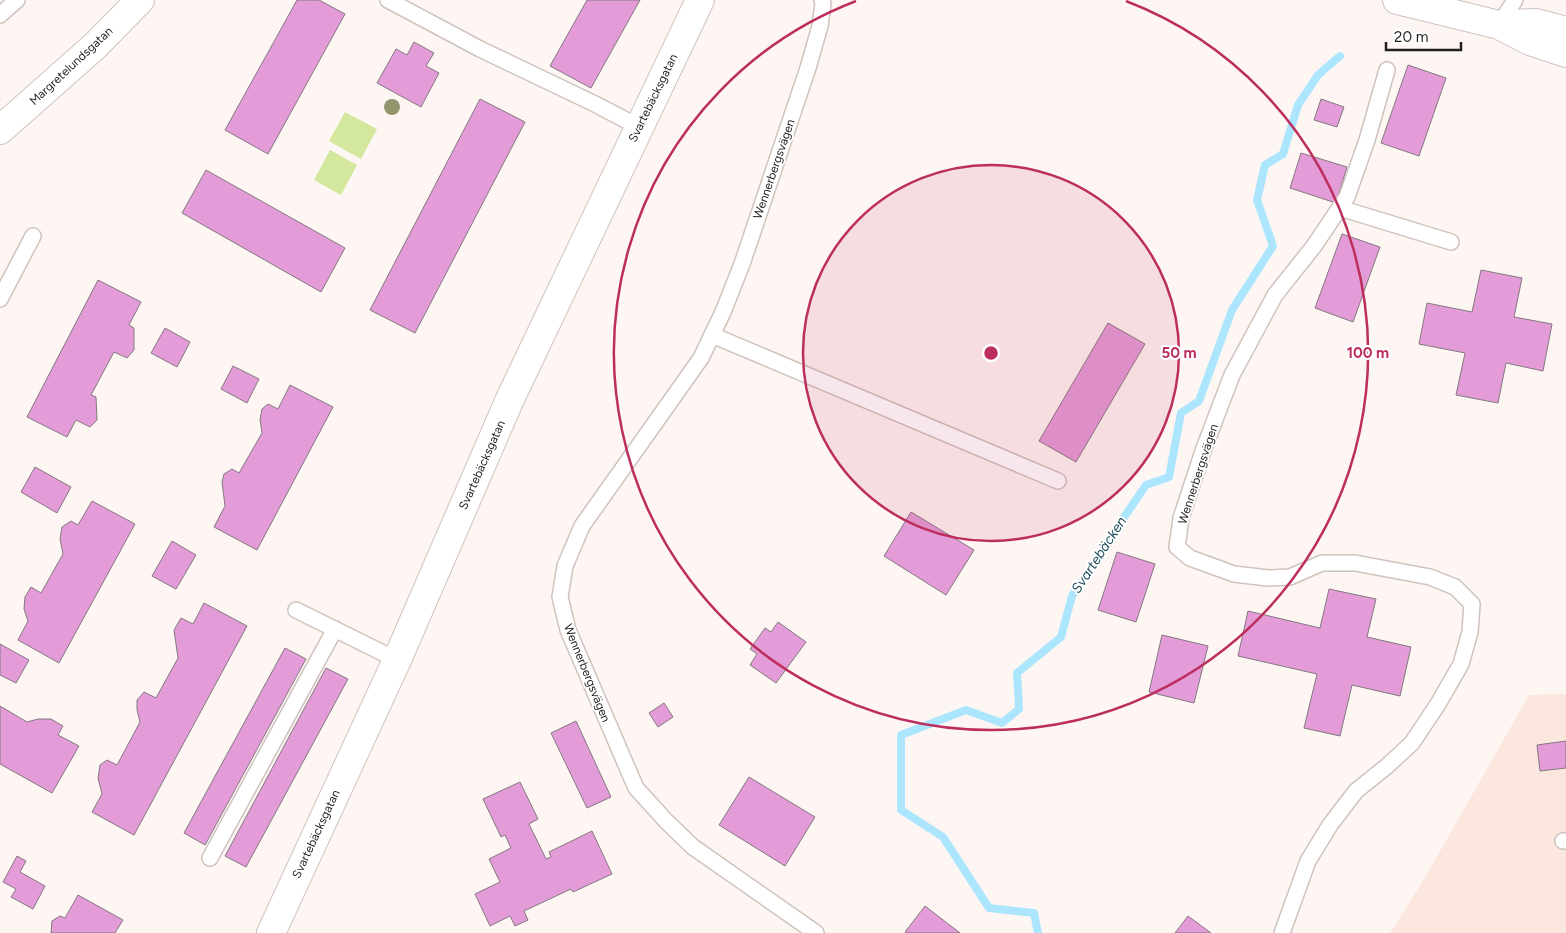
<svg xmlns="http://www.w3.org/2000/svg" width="1566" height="933" viewBox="0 0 1566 933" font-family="Figtree,sans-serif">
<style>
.built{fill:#fbe7de}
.green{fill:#d3e79d}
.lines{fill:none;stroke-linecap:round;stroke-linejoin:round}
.stream{stroke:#ace6fe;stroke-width:8}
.building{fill:#e39cd7;stroke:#827980}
.service-casing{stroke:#cfc3be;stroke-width:18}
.minor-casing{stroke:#cfc3be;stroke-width:30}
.secondary-casing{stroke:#cfc3be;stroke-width:30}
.service{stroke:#fff;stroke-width:15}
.minor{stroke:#fff;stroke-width:28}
.secondary{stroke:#fff;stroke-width:28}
.tree{fill:#92956e}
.ring{fill:none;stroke:#bc2e5e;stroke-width:2.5}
.labels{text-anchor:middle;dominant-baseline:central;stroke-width:4;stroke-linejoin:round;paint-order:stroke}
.street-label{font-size:12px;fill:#231f1d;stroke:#fff}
.water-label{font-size:14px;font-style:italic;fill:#1f4d5e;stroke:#fff}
.centre{fill:#bc2e5e;stroke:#fff;stroke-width:2.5}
.ring-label{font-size:15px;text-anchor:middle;font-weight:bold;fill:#bc2e5e;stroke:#fff;stroke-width:4;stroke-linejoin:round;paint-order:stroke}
</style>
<rect width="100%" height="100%" fill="#fef6f3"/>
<path class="built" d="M1566,694V933H1390L1423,881L1529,695Z"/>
<g class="green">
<path d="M345,112L377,129L361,159L329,141Z"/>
<path d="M330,150L357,165L341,195L314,180Z"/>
</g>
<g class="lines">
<path class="stream" d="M1038,933L1034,913L989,908L943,837L901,810V735L966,710L1002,723L1019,709L1017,673L1061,637L1072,596L1112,535L1146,485L1169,477L1181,413L1199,401L1232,310L1273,246L1257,200L1265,165L1283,154L1298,105L1318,75L1340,56"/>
</g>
<g class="building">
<path d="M297,0H319L345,14L268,154L225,130Z"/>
<path d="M587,0H640L591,88L550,66Z"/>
<path d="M414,42L434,53L426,66L439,73L421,107L377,83L396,49L407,55Z"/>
<path d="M1408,65L1446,78L1419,156L1381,143Z"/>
<path d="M480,99L525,122L415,333L370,310Z"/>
<path d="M1321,99L1344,107L1337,127L1314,120Z"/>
<path d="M1301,153L1347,167L1336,203L1290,188Z"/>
<path d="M206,170L345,248L321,292L182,213Z"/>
<path d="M1342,234L1380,247L1353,322L1315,308Z"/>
<path d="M1481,270L1522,278L1514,317L1552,324L1543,371L1506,363L1498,403L1456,395L1465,353L1419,344L1427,303L1472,312Z"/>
<path d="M98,280L141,302L129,325L134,328V350L127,358L114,352L91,395L96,397L97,420L90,427L76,420L67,437L27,417Z"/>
<path d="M1108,323L1145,344L1076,462L1039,441Z"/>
<path d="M165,328L190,342L177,367L151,353Z"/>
<path d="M233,366L259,379L247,403L221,389Z"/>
<path d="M290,385L333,407L257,550L214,527L225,506L222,482L224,474L232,469L239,473L262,433L260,419L262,409L268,404L278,409Z"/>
<path d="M35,467L71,487L57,513L21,492Z"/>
<path d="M92,501L135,524L59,663L18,640L28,621L24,609L25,597L31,587L41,593L63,554L60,539L62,527L71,521L78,525Z"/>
<path d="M911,512L974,550L946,595L884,556Z"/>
<path d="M172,541L196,555L176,589L152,576Z"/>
<path d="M1117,552L1155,564L1136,622L1098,610Z"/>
<path d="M1329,589L1376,599L1367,637L1411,647L1400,696L1352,685L1340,736L1304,728L1317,674L1238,656L1248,611L1320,628Z"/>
<path d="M204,603L247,626L134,835L92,812L102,794L98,778L100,765L107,760L117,765L140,722L137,710V700L144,692L156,698L178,658L174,630L181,618L193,624Z"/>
<path d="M778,622L806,642L776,683L750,665L757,654L750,649L765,628L771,632Z"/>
<path d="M1162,635L1208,646L1194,703L1149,692Z"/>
<path d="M0,644L29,660L16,683L0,675Z"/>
<path d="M285,648L306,659L205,845L184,833Z"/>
<path d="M326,668L348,679L246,867L225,856Z"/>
<path d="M664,703L673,717L658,727L649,713Z"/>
<path d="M0,706L27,722L38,719H51L63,726L58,735L79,746L52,793L0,764Z"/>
<path d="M576,721L611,797L587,808L551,733Z"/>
<path d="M1566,741V768L1540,771L1537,745Z"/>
<path d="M749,777L815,817L785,866L719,825Z"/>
<path d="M520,782L538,819L529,824L546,859L551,857L549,852L592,831L612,874L573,892L571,889L524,911L528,920L515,926L510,916L490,926L475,894L500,882L489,859L511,848L505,835L501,837L483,799Z"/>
<path d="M17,856L26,861L20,872L45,886L33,909L11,897L16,889L3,882Z"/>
<path d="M78,895L123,920L115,933H51L52,921L60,916L65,918Z"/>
<path d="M925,906L960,933H907L905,932Z"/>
<path d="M1188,916L1211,933H1175Z"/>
</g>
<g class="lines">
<defs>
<g id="service">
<path d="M388,0L480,49L595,104L639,127"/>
<path d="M0,15L17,0"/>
<path d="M1499,25L1515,0"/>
<path d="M1340,208L1451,242"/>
<path d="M0,299L33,236"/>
<path d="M712,335L1058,481"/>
<path d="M296,610L397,660"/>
<path d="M1563,841H1566"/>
<path d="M210,858L335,629"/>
<path d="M816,933L693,847L667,822L636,788L568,630L560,597L565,566L582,526L701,358L723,312L742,264L808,68L820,26L823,4L822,0"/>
<path d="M1282,933L1308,861L1330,825L1356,791L1386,767L1412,743L1438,704L1461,664L1470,632L1472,604L1455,587L1430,577L1355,563H1322L1290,577L1268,578L1234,574L1190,558L1177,547L1181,518L1203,451L1232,375L1275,295L1314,246L1347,197L1367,140L1387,70"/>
</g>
<g id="minor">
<path d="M0,130L96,45L140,0"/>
<path d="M271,933L397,660L510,399L700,0"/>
</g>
<g id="secondary">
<path d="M1397,0L1499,25L1530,41L1566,53"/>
<path d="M1508,24L1536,23L1566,31"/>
</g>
</defs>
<use href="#service" class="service-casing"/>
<use href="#minor" class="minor-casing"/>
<use href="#secondary" class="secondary-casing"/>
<use href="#service" class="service"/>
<use href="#minor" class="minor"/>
<use href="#secondary" class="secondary"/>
</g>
<circle class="tree" cx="392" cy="107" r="8"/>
<circle cx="991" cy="353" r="188" fill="#bc2e5e" fill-opacity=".12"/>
<g class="ring">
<circle cx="991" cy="353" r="188"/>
<path d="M1126 1A377 377 0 1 1 856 1"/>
</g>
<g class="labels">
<g class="street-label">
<text transform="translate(71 66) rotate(-43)">Margretelundsgatan</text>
<text transform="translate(653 98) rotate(-64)">Svartebäcksgatan</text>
<text transform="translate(774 169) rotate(-71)">Wennerbergsvägen</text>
<text transform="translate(482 465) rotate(-66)">Svartebäcksgatan</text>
<text transform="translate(1198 474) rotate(-72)">Wennerbergsvägen</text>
<text transform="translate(587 673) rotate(68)">Wennerbergsvägen</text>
<text transform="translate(316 834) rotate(-65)">Svartebäcksgatan</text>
</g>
<g class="water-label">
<text transform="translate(1099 555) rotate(-57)">Svartebäcken</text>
</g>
</g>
<circle cx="991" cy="353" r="8" class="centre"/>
<g class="ring-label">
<text x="1179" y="358">50 m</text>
<text x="1368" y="358">100 m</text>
</g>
<path d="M1386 42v8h75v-8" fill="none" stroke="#231f1d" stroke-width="2.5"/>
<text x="1394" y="42" font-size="15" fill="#231f1d" stroke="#ffffff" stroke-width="4" paint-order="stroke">20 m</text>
</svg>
